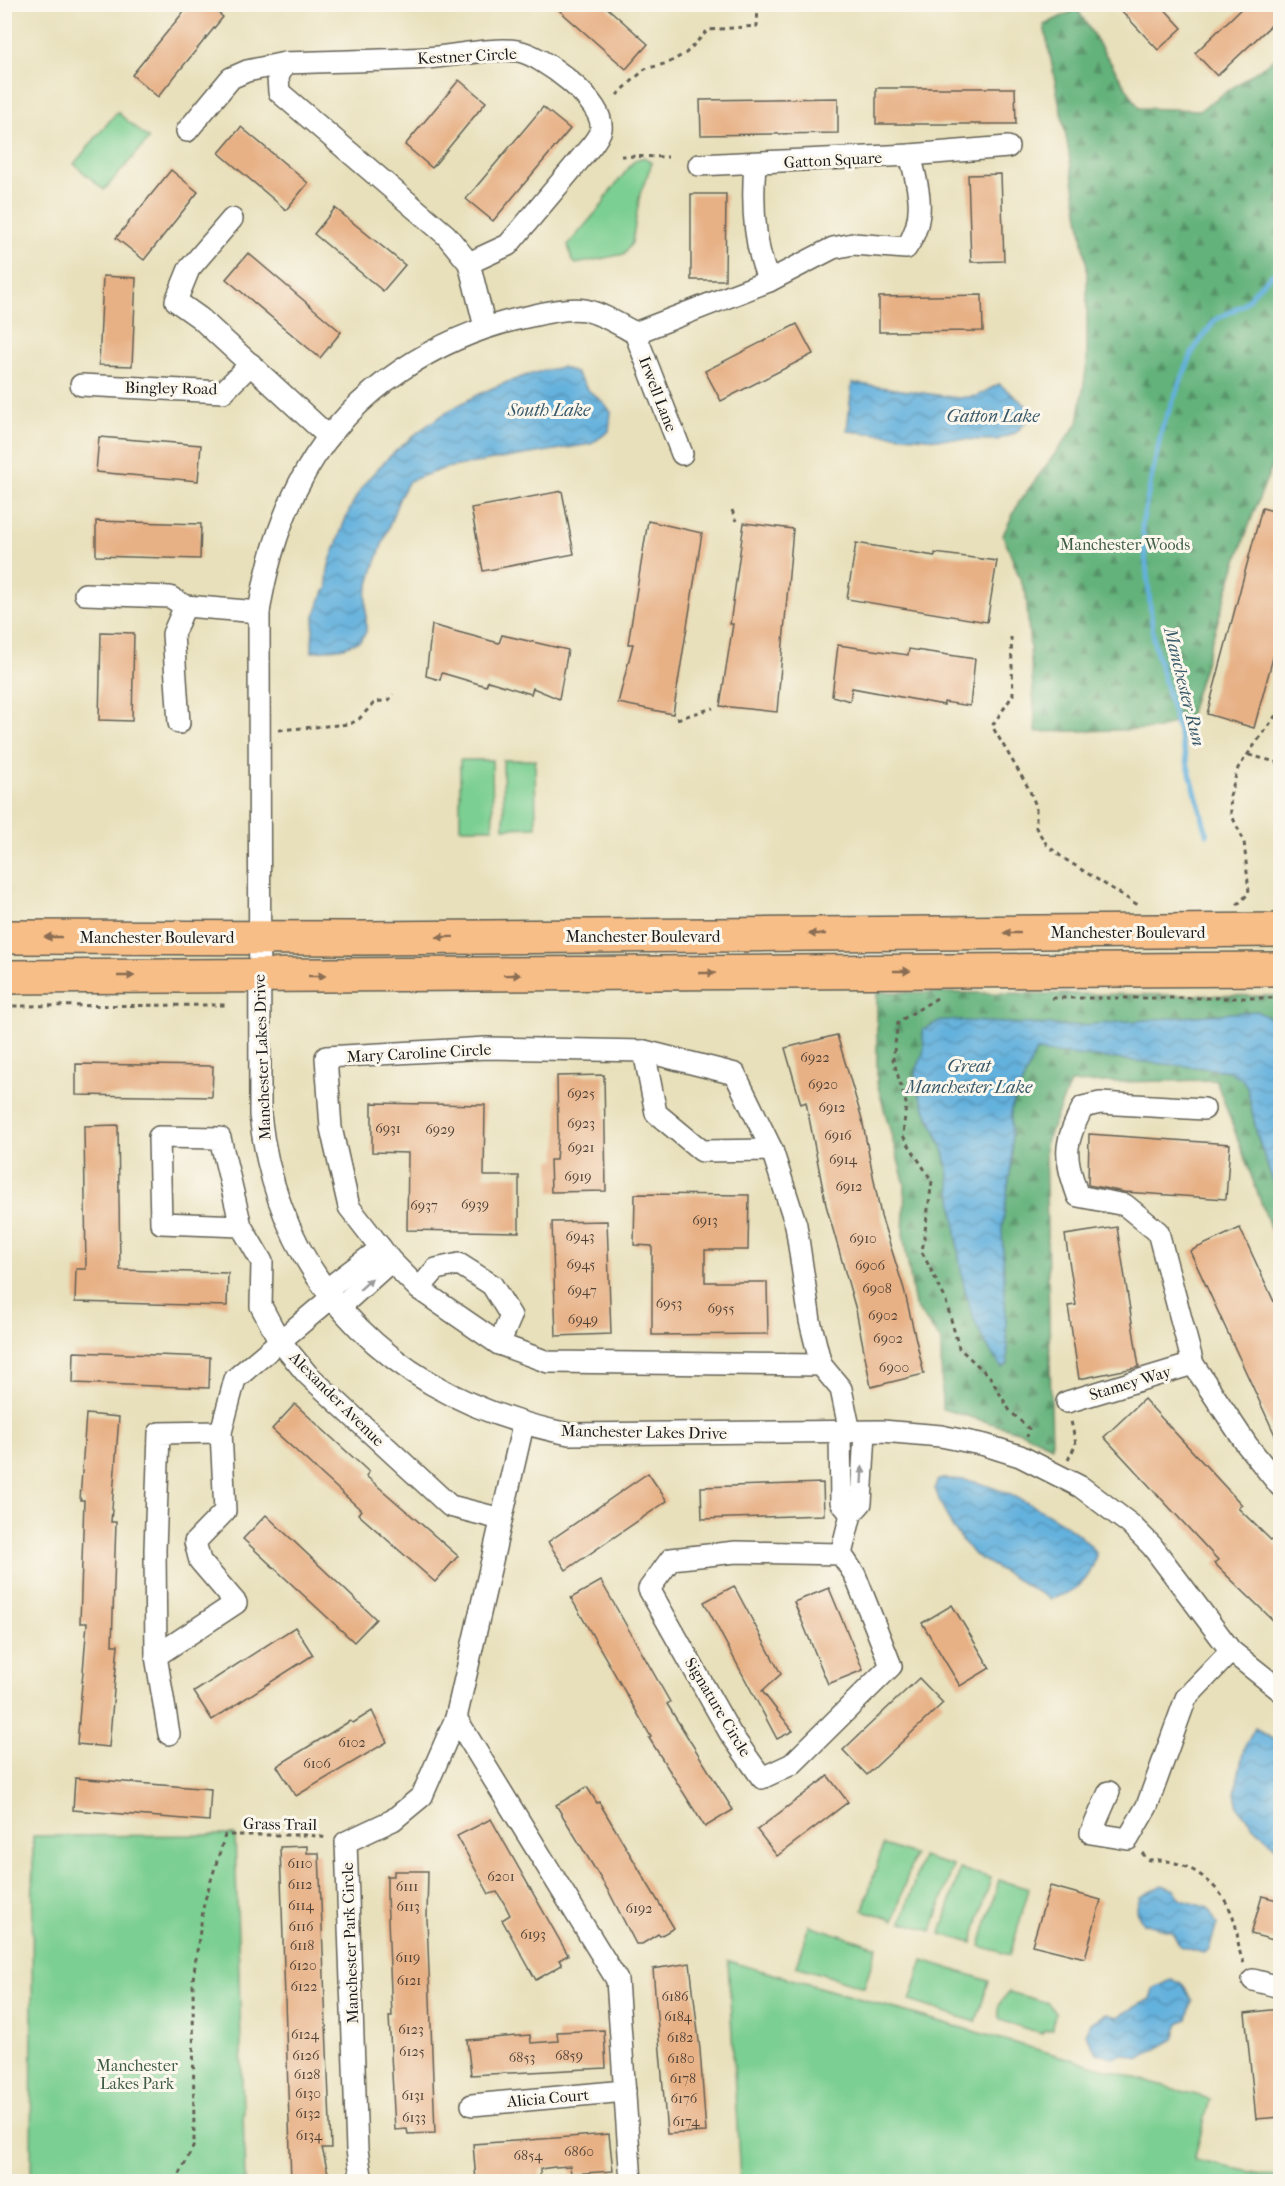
<svg xmlns="http://www.w3.org/2000/svg" width="1285" height="2186" viewBox="0 0 1285 2186" font-family="'IM FELL French Canon',serif">
<style>
.forest{fill:url(#forest-firs);stroke:#40674c;stroke-width:1.5}
.green{fill:#7bcf92;stroke:#4c7657;stroke-width:1.5}
.water{fill:url(#water-waves);stroke:#40667c;stroke-width:1.5}
.lines{fill:none;stroke-linecap:round;stroke-linejoin:round}
.stream{stroke:#63b1dd;stroke-width:5}
.building{fill:#e7b085}
.minor-casing{stroke:#636154;stroke-width:24}
.primary-casing{stroke:#636154;stroke-width:36}
.path{stroke:#636154;stroke-width:3;stroke-dasharray:4.5 4.5;stroke-linecap:butt}
.minor{stroke:#fff;stroke-width:21}
.primary{stroke:#f7be87;stroke-width:33}
.oneway{fill:#8a6d52}
.oneway2{fill:#999}
.labels{text-anchor:middle;dominant-baseline:central;stroke-width:6;stroke-linejoin:round;paint-order:stroke}
.number-label{font-size:14px;fill:#4f4136}
.street-label{font-size:16px;fill:#1c1c1c;stroke:#fbf7ec}
.park-label{font-size:16px;fill:#3d5b45;stroke:#fbf7ec}
.water-label{font-size:18px;font-style:italic;fill:#385869;stroke:#fbf7ec}
</style>
<defs>
<pattern id="forest-firs" width="22" height="20" patternUnits="userSpaceOnUse" patternTransform="scale(1.5)"><rect width="22" height="20" fill="#64b27c"/><path d="M5 1l3.5 6h-7zM16 11l3.5 6h-7z" fill="#529065"/></pattern>
<pattern id="water-waves" width="16" height="10" patternUnits="userSpaceOnUse" patternTransform="scale(1.5)"><rect width="16" height="10" fill="#63b1dd"/><path d="M0 5q4-4 8 0t8 0" fill="none" stroke="#518fb2"/></pattern>
</defs>
<rect width="100%" height="100%" fill="#fbf7ec"/>
<filter id="ink" filterUnits="userSpaceOnUse"><feTurbulence type="fractalNoise" baseFrequency=".0167" numOctaves="2"/><feDisplacementMap in="SourceGraphic" scale="12" xChannelSelector="R" yChannelSelector="G"/><feConvolveMatrix kernelMatrix="1 2 1 2 8 2 1 2 1" color-interpolation-filters="sRGB"/></filter>
<filter id="wash" filterUnits="userSpaceOnUse"><feTurbulence type="fractalNoise" baseFrequency=".008" numOctaves="4" result="noise"/><feDisplacementMap in="SourceGraphic" scale="24" xChannelSelector="R" yChannelSelector="G"/><feGaussianBlur stdDeviation="1.35" result="paint"/><feColorMatrix in="noise" values="0 0 0 0 0 0 0 0 0 0 0 0 0 0 0 0 0 1.4 0 .05"/><feComposite in="paint" operator="in"/></filter>
<g filter="url(#wash)">
<rect width="100%" height="100%" fill="#e8e0bb"/>
<g class="forest">
<path d="M1077,9L1139,108L1200,110L1280,55V448C1241,535 1217,625 1189,716L1159,729L1036,732L1026,594L1003,535L1019,502L1078,423L1087,363V267L1067,142L1044,25Z"/>
<path d="M877,992L1280,996V1254L1216,1080L1070,1083L1045,1145L1052,1446L1021,1432L942,1409L941,1341L915,1306L903,1234L905,1185L877,1083Z"/>
</g>
<g class="green">
<path d="M117,112L149,139L104,190L74,164Z"/>
<path d="M644,157L652,163L640,194L632,243L624,254L576,264L572,261L568,245L604,203L605,198L635,160Z"/>
<path d="M460,760H492L493,828H460Z"/>
<path d="M503,760H535L536,827L504,828Z"/>
<path d="M235,1835L245,2181H31L33,1836Z"/>
<path d="M883,1845L914,1855L894,1920L863,1910Z"/>
<path d="M922,1857L953,1866L932,1931L902,1922Z"/>
<path d="M960,1869L991,1878L972,1943L941,1934Z"/>
<path d="M999,1880L1029,1889L1010,1955L980,1946Z"/>
<path d="M809,1925L877,1947L864,1987L796,1966Z"/>
<path d="M923,1960L989,1981L976,2022L910,2001Z"/>
<path d="M728,1961L1210,2099L1194,2160L1280,2178V2181H740Z"/>
<path d="M1009,1992L1048,2003L1055,2012L1053,2029L1043,2031L1042,2034L1000,2020C995,2007 1000,2002 1009,1992Z"/>
</g>
<g class="water">
<path d="M562,367L576,373L588,390L603,402L611,412L609,431L591,444L445,468L409,481L399,499L374,567L366,595V632L360,641L344,647L312,652C312,629 314,606 328,587C325,571 331,558 337,543C343,522 355,494 370,477C420,421 489,380 562,367Z"/>
<path d="M852,383L958,398L977,396L999,384L1028,407V419L1017,432L997,440L938,439L847,431Z"/>
<path d="M1256,1011L1275,1020L1280,1045V1203L1257,1135L1247,1087L1242,1079L1229,1071L1204,1068L1036,1051L1011,1109L1012,1159L1002,1229L1008,1364L1002,1368C948,1298 963,1235 945,1156C940,1133 914,1097 916,1074C916,1067 922,1060 923,1053C925,1045 922,1038 923,1030L942,1020L1072,1026Z"/>
<path d="M942,1479C951,1479 961,1479 970,1481C1000,1486 1084,1527 1096,1555C1090,1582 1076,1592 1050,1599L974,1555L952,1527L940,1502L935,1488L937,1481Z"/>
<path d="M1255,1728L1280,1744V1851L1253,1826L1238,1807L1235,1793L1244,1748Z"/>
<path d="M1162,1885L1175,1890L1181,1900L1208,1908L1217,1924L1209,1950L1203,1953L1180,1946L1172,1932L1143,1923L1136,1911L1140,1897Z"/>
<path d="M1171,1980L1182,1983L1192,2001L1187,2019L1179,2023L1174,2039L1139,2059L1122,2054L1114,2058L1097,2053L1086,2034L1090,2023L1107,2014L1117,2017L1150,1999L1153,1989Z"/>
</g>
<g class="lines">
<path class="stream" d="M1207,834L1154,643L1142,524L1162,428L1193,351L1215,320L1243,305L1262,283L1280,269"/>
</g>
<g id="blocks">
<g class="building">
<path d="M190,4H208L223,17L158,97L132,75Z"/>
<path d="M552,4H603L648,44L626,69Z"/>
<path d="M1115,4H1160L1182,28L1158,50Z"/>
<path d="M1246,4H1281V16L1217,76L1195,53Z"/>
<path d="M459,80L486,102L432,168L405,145Z"/>
<path d="M876,88H1015L1016,124H876Z"/>
<path d="M838,98V133L701,135L700,100Z"/>
<path d="M543,107L570,129L493,221L466,199Z"/>
<path d="M241,127L308,183L286,210L219,153Z"/>
<path d="M171,170L198,192L144,260L116,238Z"/>
<path d="M1001,174L1004,261L971,262L968,175Z"/>
<path d="M691,194H726L725,280H691Z"/>
<path d="M335,208L405,265L383,291L314,234Z"/>
<path d="M248,253L341,332L320,358L226,279Z"/>
<path d="M103,276L136,278L132,366L99,365Z"/>
<path d="M982,295L983,331L879,332V297Z"/>
<path d="M797,324L813,354L721,401L705,371Z"/>
<path d="M99,437L201,445L198,481L96,472Z"/>
<path d="M562,491L574,554L483,571L471,508Z"/>
<path d="M1262,508L1281,513V628L1254,728L1207,714Z"/>
<path d="M96,521L201,524L200,559L96,556Z"/>
<path d="M648,521L702,533L673,714L618,703L633,644H628Z"/>
<path d="M744,523L793,529L777,712L720,706L733,624H730Z"/>
<path d="M856,543L935,556V553L997,561L987,622L847,599Z"/>
<path d="M432,625L499,643L502,635L568,650L559,699L533,688L531,694L488,681L486,686L442,673L440,680L426,676Z"/>
<path d="M101,632L134,633L132,721L99,720Z"/>
<path d="M838,645L908,655L909,649L975,659L970,706L944,702V705L852,688L850,701L832,696Z"/>
<path d="M837,1035L862,1119L881,1216L904,1289L924,1374L871,1387L856,1310L826,1205L806,1102L801,1104L785,1048Z"/>
<path d="M76,1064L213,1066L212,1097L76,1095Z"/>
<path d="M604,1075L606,1191L551,1192L550,1160H556L558,1135L557,1076Z"/>
<path d="M372,1103L485,1105L484,1176H519V1232L407,1230L408,1153L372,1152Z"/>
<path d="M118,1125L120,1270L228,1273L227,1306L75,1302L76,1269H86L84,1126Z"/>
<path d="M1089,1134L1230,1144L1226,1199L1124,1192L1088,1185Z"/>
<path d="M635,1194L749,1195L748,1250H705V1282H767L768,1334L652,1335V1246L634,1245Z"/>
<path d="M607,1221L611,1334L556,1336L552,1222Z"/>
<path d="M1117,1227L1139,1367L1079,1379L1068,1306L1076,1305L1065,1235Z"/>
<path d="M1240,1228L1281,1317V1448L1190,1251Z"/>
<path d="M74,1352L210,1357L209,1388L73,1383Z"/>
<path d="M1144,1399L1242,1505L1238,1508L1281,1550V1628L1214,1563L1218,1560L1104,1437Z"/>
<path d="M295,1404L369,1472L366,1476L458,1556L435,1582L358,1514L361,1510L272,1429Z"/>
<path d="M86,1414L119,1417L111,1522H116L112,1645H118L109,1747L77,1744L87,1623H80L84,1500H80Z"/>
<path d="M648,1473L667,1501L566,1570L548,1542Z"/>
<path d="M823,1483L824,1515L702,1519L701,1487Z"/>
<path d="M266,1515L376,1619L354,1642L243,1539Z"/>
<path d="M601,1581L670,1702L667,1704L733,1810L705,1827L649,1738L651,1737L571,1598Z"/>
<path d="M734,1586L781,1674L762,1691L793,1731L777,1739L704,1602Z"/>
<path d="M829,1588L863,1670L828,1684L794,1602Z"/>
<path d="M952,1605L990,1668L960,1686L922,1623Z"/>
<path d="M295,1627L313,1655L212,1720L194,1692Z"/>
<path d="M919,1678L943,1703L867,1775L843,1750Z"/>
<path d="M372,1711L387,1742L296,1796L277,1766L350,1721L353,1723Z"/>
<path d="M828,1776L848,1802L777,1856L757,1830Z"/>
<path d="M75,1778L211,1789L209,1821L73,1810Z"/>
<path d="M587,1787L597,1803L599,1802L674,1928L660,1936L658,1934L642,1944H636L609,1892L556,1805Z"/>
<path d="M491,1819L568,1955L559,1960L562,1965L536,1980L502,1920L510,1915L504,1903L497,1892L489,1894L457,1836Z"/>
<path d="M307,1846V1853H319L331,2148H322L330,2181H291L280,1847Z"/>
<path d="M394,1871H428L427,1918L435,2133L408,2134L407,2129L395,2130L389,2016H392L387,1895V1876H394Z"/>
<path d="M1050,1886L1101,1900L1085,1958L1032,1945Z"/>
<path d="M1262,1896L1281,1901V1942L1251,1934Z"/>
<path d="M690,1963L700,2050L706,2132L667,2134L653,1969Z"/>
<path d="M1279,2009L1281,2117L1256,2119L1245,2013Z"/>
<path d="M604,2030L606,2068L471,2075L467,2040L530,2035L531,2043L558,2041L557,2032Z"/>
<path d="M609,2134L613,2171L571,2174L570,2166L555,2167L540,2169V2177L476,2181L473,2144Z"/>
</g>
</g>
</g>
<g filter="url(#ink)">
<use href="#blocks" fill-opacity="0" stroke="#636154" stroke-width="1.5"/>
<g class="lines">
<defs>
<g id="minor">
<path d="M187,131L231,78L247,71L285,63"/>
<path d="M755,164C752,203 753,245 769,281"/>
<path d="M699,165L910,155L1008,147"/>
<path d="M232,219L189,269L176,301L200,318L329,437"/>
<path d="M469,263L508,245L592,145C595,141 600,134 601,129C605,102 542,55 518,51C495,47 453,56 427,58C380,61 332,61 285,63L278,77L279,92L446,235L469,263L485,327"/>
<path d="M635,333C620,325 603,314 585,310C569,307 547,312 531,316C440,334 353,389 306,471C281,515 267,562 259,612L260,1115C280,1290 400,1401 569,1434L882,1431L941,1436L985,1445L1020,1456L1081,1487L1130,1524L1152,1546L1231,1651L1280,1690"/>
<path d="M635,333L769,281L833,248L853,244L906,248C927,219 919,188 910,155"/>
<path d="M635,333L682,454"/>
<path d="M81,385L223,392L251,364"/>
<path d="M85,594L170,597L185,606L259,612"/>
<path d="M179,723L173,634L185,606"/>
<path d="M644,1051L656,1113L702,1151L772,1150L796,1225L810,1321L821,1365"/>
<path d="M1204,1109L1100,1103L1083,1107C1063,1145 1064,1156 1078,1196L1125,1205L1158,1232L1193,1364L1247,1445L1280,1486"/>
<path d="M241,1226L161,1223L159,1137L220,1138L241,1226L262,1262L261,1306L279,1340L307,1374L450,1506L501,1519"/>
<path d="M327,1289L381,1248"/>
<path d="M419,1289L436,1269L459,1264L492,1285L511,1316L499,1344L548,1362L821,1365L841,1389L850,1432"/>
<path d="M340,1307L391,1261"/>
<path d="M499,1344L419,1289L391,1261L349,1207L331,1128L326,1057L486,1048L644,1051L735,1074L772,1150"/>
<path d="M1067,1402L1193,1364"/>
<path d="M523,1425L456,1718L617,1980L631,2182"/>
<path d="M840,1433L841,1502L851,1514"/>
<path d="M736,1552L841,1554L855,1575L891,1666L792,1764L762,1778L730,1733L649,1589L671,1559Z"/>
<path d="M841,1554L851,1514L861,1503L865,1432"/>
<path d="M156,1656L236,1603L200,1561L195,1542L225,1511L221,1432L235,1379L331,1298"/>
<path d="M169,1734L156,1656L155,1550L159,1433L221,1432"/>
<path d="M1109,1792L1091,1833L1128,1839L1147,1806L1186,1698L1231,1651"/>
<path d="M1253,1980L1280,1987"/>
<path d="M472,2105L625,2091"/>
<path d="M362,2182L357,2150L346,1842L393,1820L422,1796L456,1718"/>
</g>
<g id="primary">
<path d="M4,937L364,938L1280,930"/>
<path d="M4,977L1280,969"/>
</g>
</defs>
<use href="#minor" class="minor-casing"/>
<use href="#primary" class="primary-casing"/>
<g class="path">
<path d="M617,95L645,69L668,63L686,53L708,30L757,26L758,4"/>
<path d="M621,156L668,157"/>
<path d="M732,510L736,521"/>
<path d="M1011,637L1013,695L992,726L1029,789L1036,806V828L1047,845L1063,858L1138,905"/>
<path d="M677,719L713,708"/>
<path d="M279,730L350,724L359,719L375,702L389,700L393,694"/>
<path d="M1249,755L1280,763"/>
<path d="M1237,905L1249,893L1244,841L1231,814L1230,796L1238,768L1276,715"/>
<path d="M937,998L898,1022L893,1059L906,1103L903,1136L932,1181L922,1252L945,1298L959,1348L990,1377L1010,1411L1029,1429L1027,1437"/>
<path d="M1052,998H1280"/>
<path d="M4,1006L229,1005"/>
<path d="M1068,1460L1076,1444L1071,1421"/>
<path d="M1142,1853L1149,1860C1187,1857 1225,1886 1235,1923C1239,1937 1237,1950 1244,1963"/>
<path d="M176,2182L194,2145L193,1979L204,1903L225,1835H309L328,1838"/>
</g>
<use href="#minor" class="minor"/>
<use href="#primary" class="primary"/>
</g>
<defs><path id="oneway-solid" d="M-6-.8H1V-3.2L6.5 0L1 3.2V.8H-6Z" transform="scale(1.5)"/></defs>
<g class="oneway">
<use href="#oneway-solid" transform="translate(1012 933) rotate(180)"/>
<use href="#oneway-solid" transform="translate(817 934) rotate(180)"/>
<use href="#oneway-solid" transform="translate(53 937) rotate(-180)"/>
<use href="#oneway-solid" transform="translate(445 937) rotate(179)"/>
<use href="#oneway-solid" transform="translate(902 971)"/>
<use href="#oneway-solid" transform="translate(707 973)"/>
<use href="#oneway-solid" transform="translate(512 975) rotate(-1)"/>
<use href="#oneway-solid" transform="translate(126 976)"/>
<use href="#oneway-solid" transform="translate(317 976)"/>
</g>
<g class="oneway2">
<use href="#oneway-solid" transform="translate(366 1284) rotate(-42)"/>
<use href="#oneway-solid" transform="translate(862 1475) rotate(-87)"/>
</g>
</g>
<g class="labels">
<g class="number-label">
<text x="815" y="1057">6922</text>
<text x="823" y="1084">6920</text>
<text x="581" y="1093">6925</text>
<text x="832" y="1107">6912</text>
<text x="581" y="1123">6923</text>
<text x="388" y="1128">6931</text>
<text x="440" y="1129">6929</text>
<text x="838" y="1135">6916</text>
<text x="581" y="1147">6921</text>
<text x="843" y="1159">6914</text>
<text x="578" y="1176">6919</text>
<text x="849" y="1186">6912</text>
<text x="475" y="1204">6939</text>
<text x="424" y="1205">6937</text>
<text x="705" y="1220">6913</text>
<text x="580" y="1236">6943</text>
<text x="863" y="1238">6910</text>
<text x="581" y="1264">6945</text>
<text x="870" y="1265">6906</text>
<text x="877" y="1288">6908</text>
<text x="582" y="1290">6947</text>
<text x="669" y="1303">6953</text>
<text x="721" y="1308">6955</text>
<text x="883" y="1315">6902</text>
<text x="583" y="1319">6949</text>
<text x="888" y="1338">6902</text>
<text x="894" y="1367">6900</text>
<text x="352" y="1742">6102</text>
<text x="317" y="1763">6106</text>
<text x="300" y="1863">6110</text>
<text x="501" y="1876">6201</text>
<text x="300" y="1884">6112</text>
<text x="407" y="1886">6111</text>
<text x="301" y="1905">6114</text>
<text x="408" y="1906">6113</text>
<text x="639" y="1908">6192</text>
<text x="301" y="1926">6116</text>
<text x="533" y="1934">6193</text>
<text x="302" y="1945">6118</text>
<text x="408" y="1957">6119</text>
<text x="303" y="1965">6120</text>
<text x="409" y="1980">6121</text>
<text x="304" y="1986">6122</text>
<text x="675" y="1996">6186</text>
<text x="678" y="2016">6184</text>
<text x="411" y="2029">6123</text>
<text x="305" y="2034">6124</text>
<text x="680" y="2037">6182</text>
<text x="412" y="2051">6125</text>
<text x="306" y="2055">6126</text>
<text x="569" y="2055">6859</text>
<text x="522" y="2057">6853</text>
<text x="681" y="2058">6180</text>
<text x="307" y="2074">6128</text>
<text x="683" y="2078">6178</text>
<text x="308" y="2093">6130</text>
<text x="413" y="2095">6131</text>
<text x="684" y="2098">6176</text>
<text x="308" y="2113">6132</text>
<text x="414" y="2117">6133</text>
<text x="686" y="2121">6174</text>
<text x="309" y="2135">6134</text>
<text x="579" y="2151">6860</text>
<text x="528" y="2155">6854</text>
</g>
<g class="street-label">
<text transform="translate(467 56) rotate(-3)">Kestner Circle</text>
<text transform="translate(833 160) rotate(-3)">Gatton Square</text>
<text transform="translate(171 388) rotate(1)">Bingley Road</text>
<text transform="translate(658 394) rotate(69)">Irwell Lane</text>
<text x="1128" y="932">Manchester Boulevard</text>
<text x="643" y="936">Manchester Boulevard</text>
<text x="157" y="937">Manchester Boulevard</text>
<text transform="translate(419 1053) rotate(-3)">Mary Caroline Circle</text>
<text transform="translate(262 1057) rotate(-92)">Manchester Lakes Drive</text>
<text transform="translate(1130 1383) rotate(-17)">Stamey Way</text>
<text transform="translate(337 1399) rotate(45)">Alexander Avenue</text>
<text transform="translate(644 1432) rotate(1)">Manchester Lakes Drive</text>
<text transform="translate(718 1707) rotate(59)">Signature Circle</text>
<text transform="translate(280 1824) rotate(1)">Grass Trail</text>
<text transform="translate(350 1943) rotate(-92)">Manchester Park Circle</text>
<text transform="translate(548 2098) rotate(-5)">Alicia Court</text>
</g>
<g class="park-label">
<text x="1125" y="544">Manchester Woods</text>
<text x="137" y="2065">Manchester<tspan x="137" dy="18">Lakes Park</tspan></text>
</g>
<g class="water-label">
<text x="549" y="410">South Lake</text>
<text x="993" y="416">Gatton Lake</text>
<text transform="translate(1184 687) rotate(76)">Manchester Run</text>
<text x="969" y="1066">Great<tspan x="969" dy="21">Manchester Lake</tspan></text>
</g>
</g>
<rect width="1285" height="2186" fill="none" stroke="#fbf7ec" stroke-width="24"/>
</svg>
